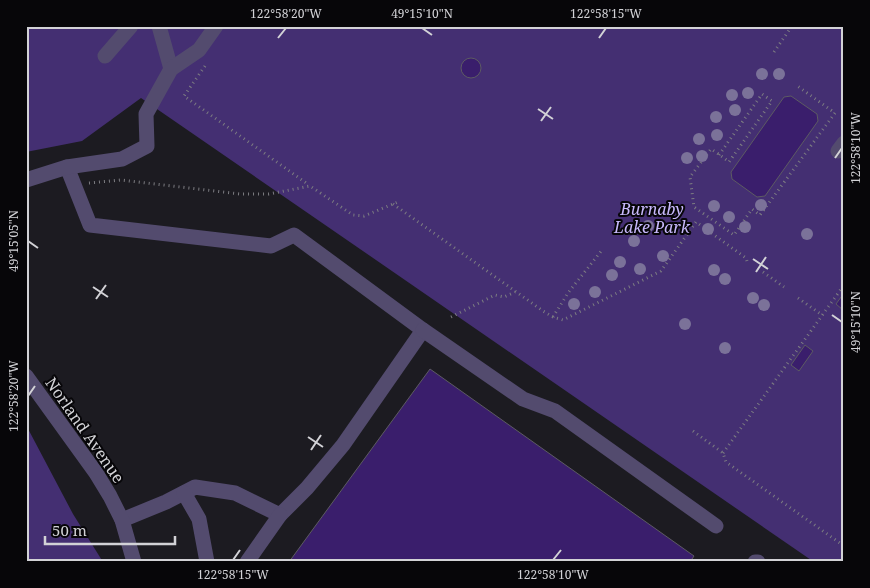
<svg xmlns="http://www.w3.org/2000/svg" width="870" height="588" viewBox="0 0 870 588" font-family="'Noto Serif',serif">
<style>
.green{fill:#442f72}
.building{fill:#3a1e6c;stroke:#5d5b63}
.lines{fill:none;stroke-linecap:round;stroke-linejoin:round}
.path{stroke:#7d7d82;stroke-width:3;stroke-dasharray:1 4;stroke-linecap:butt}
.minor{stroke:#534b6e;stroke-width:15}
.tree{fill:#7b7299}
.ticks{fill:none;stroke:#d2d2d6;stroke-width:2}
.labels{text-anchor:middle;dominant-baseline:central;stroke-width:4;stroke-linejoin:round;paint-order:stroke}
.park-label{font-size:16px;font-style:italic;fill:#c8b9fc;stroke:#070609}
.street-label{font-size:16px;fill:#d2d2d6;stroke:#070609}
.neatline{fill:none;stroke:#d2d2d6;stroke-width:2}
.ticks-label{font-size:12px;text-anchor:middle;fill:#d2d2d6}
</style>
<rect width="100%" height="100%" fill="#1c1b21"/>
<g class="green">
<path d="M26,26H844V562H814L141,98L82,141L26,152Z"/>
<path d="M26,425L73,514L103,562H26Z"/>
</g>
<g class="building">
<circle cx="471" cy="68" r="10"/>
<path d="M791,96L817,114L818,121L765,196L757,197L732,179L731,172L784,97Z"/>
<path d="M844,293V308L843,310L836,304Z"/>
<path d="M805,345L813,351L799,371L791,365Z"/>
<path d="M430,369L694,556L690,562H289Z"/>
</g>
<g class="lines">
<g class="path">
<path d="M774,52L792,26"/>
<path d="M205,66L184,96L309,185"/>
<path d="M719,155L762,94L772,101L729,162C723,157 717,153 711,149L690,177L694,207L734,235L752,209L760,215L835,113L796,85"/>
<path d="M89,183L121,180L240,194H269L310,186L353,215L364,216L398,202"/>
<path d="M393,204L543,311L553,317L563,320L661,271L696,222L746,258L747,261"/>
<path d="M763,272L784,287"/>
<path d="M798,298L822,315"/>
<path d="M451,317L495,295L504,297L515,292"/>
<path d="M553,317L568,293L602,250"/>
<path d="M693,431L723,453L726,462L844,546"/>
<path d="M723,453L844,285"/>
</g>
<g class="minor">
<path d="M159,26L171,69"/>
<path d="M105,56L131,26"/>
<path d="M838,151L844,143"/>
<path d="M67,167L90,225L271,246L294,235L423,330L343,445L307,488L280,515L235,493L195,487L166,502L122,520"/>
<path d="M26,180L67,167L122,159L147,146L146,114L171,69L199,50L216,26"/>
<path d="M423,330L523,399L555,411L716,526"/>
<path d="M26,376L96,473L110,496L122,520L134,562"/>
<path d="M184,493L199,519L207,562"/>
<path d="M247,562L280,515"/>
<path d="M755,562H758"/>
</g>
</g>
<g class="tree">
<circle cx="762" cy="74" r="6"/>
<circle cx="779" cy="74" r="6"/>
<circle cx="748" cy="93" r="6"/>
<circle cx="732" cy="95" r="6"/>
<circle cx="735" cy="110" r="6"/>
<circle cx="716" cy="117" r="6"/>
<circle cx="717" cy="135" r="6"/>
<circle cx="699" cy="139" r="6"/>
<circle cx="702" cy="156" r="6"/>
<circle cx="687" cy="158" r="6"/>
<circle cx="761" cy="205" r="6"/>
<circle cx="714" cy="206" r="6"/>
<circle cx="729" cy="217" r="6"/>
<circle cx="648" cy="226" r="6"/>
<circle cx="745" cy="227" r="6"/>
<circle cx="708" cy="229" r="6"/>
<circle cx="807" cy="234" r="6"/>
<circle cx="634" cy="241" r="6"/>
<circle cx="663" cy="256" r="6"/>
<circle cx="620" cy="262" r="6"/>
<circle cx="640" cy="269" r="6"/>
<circle cx="714" cy="270" r="6"/>
<circle cx="612" cy="275" r="6"/>
<circle cx="725" cy="279" r="6"/>
<circle cx="595" cy="292" r="6"/>
<circle cx="753" cy="298" r="6"/>
<circle cx="574" cy="304" r="6"/>
<circle cx="764" cy="305" r="6"/>
<circle cx="685" cy="324" r="6"/>
<circle cx="725" cy="348" r="6"/>
</g>
<path class="ticks" d="M422,28L432,35M278,38L286,28M599,38L606,28M538,109L553,119M541,121L551,107M835,158L842,148M28,241L38,248M753,259L768,269M756,272L766,257M93,287L108,297M96,299L106,285M832,315L842,322M28,396L35,386M308,437L323,447M311,450L321,435M233,560L240,550M553,560L561,550"/>
<g class="labels">
<g class="park-label">
<text x="652" y="209">Burnaby<tspan x="652" dy="18">Lake Park</tspan></text>
</g>
<g class="street-label">
<text transform="translate(85 430) rotate(55)">Norland Avenue</text>
</g>
</g>
<rect width="870" height="588" fill="none" stroke="#070609" stroke-width="55"/>
<path d="M45 536v8h130v-8" fill="none" stroke="#d2d2d6" stroke-width="2.5"/>
<text x="52" y="536" font-size="15" fill="#d2d2d6" stroke="#070609" stroke-width="4" paint-order="stroke">50 m</text>
<rect x="28" y="28" width="814" height="532" class="neatline"/>
<g class="ticks-label">
<text x="286" y="18">122°58'20"W</text>
<text x="422" y="18">49°15'10"N</text>
<text x="606" y="18">122°58'15"W</text>
<text transform="translate(856 148) rotate(-90)" y="4">122°58'10"W</text>
<text transform="translate(14 241) rotate(-90)" y="4">49°15'05"N</text>
<text transform="translate(856 322) rotate(-90)" y="4">49°15'10"N</text>
<text transform="translate(14 396) rotate(-90)" y="4">122°58'20"W</text>
<text x="233" y="579">122°58'15"W</text>
<text x="553" y="579">122°58'10"W</text>
</g>
</svg>
